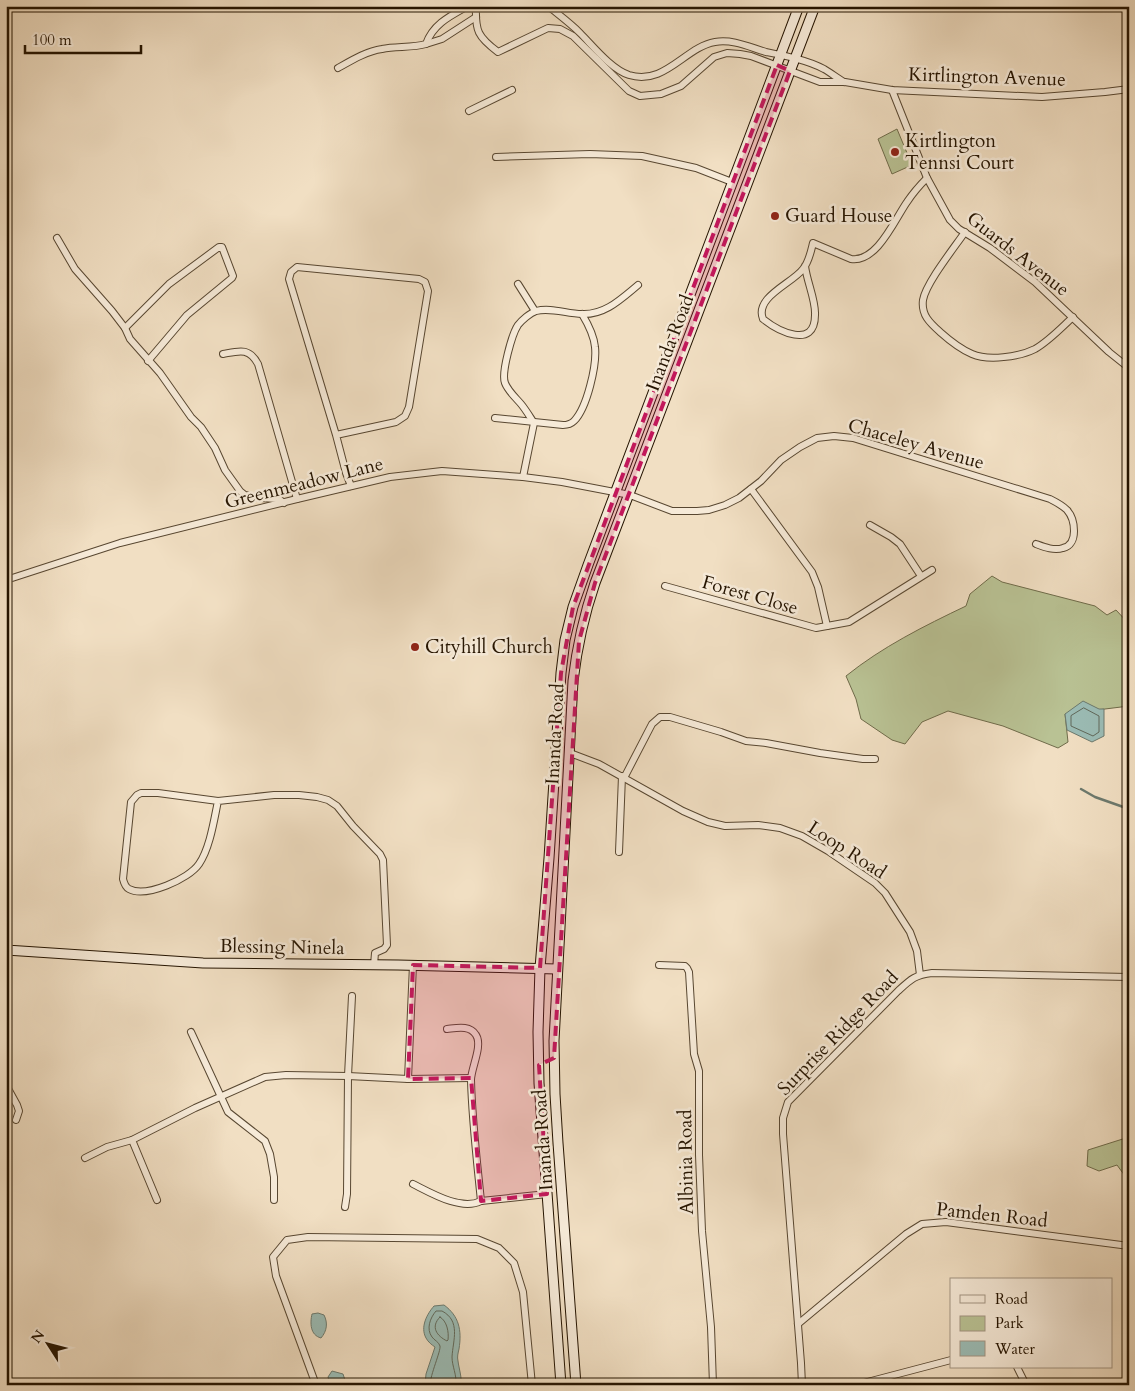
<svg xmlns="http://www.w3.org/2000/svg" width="1135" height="1391" viewBox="0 0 1135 1391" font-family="Cardo,serif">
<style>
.green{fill:#b9c294;stroke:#6f6b4a}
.water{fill:#9bbcb5;stroke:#6c796d}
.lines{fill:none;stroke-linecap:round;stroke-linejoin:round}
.shore{stroke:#60685a;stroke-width:1}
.stream{stroke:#6c796d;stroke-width:2.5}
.street-casing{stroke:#584731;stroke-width:8}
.secondary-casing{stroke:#251400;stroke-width:11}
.street{stroke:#f6ead8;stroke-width:6}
.secondary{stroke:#f6ead8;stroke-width:9}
.marked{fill:#c2185b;fill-opacity:0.2;stroke:#c2185b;stroke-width:4;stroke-dasharray:10 6;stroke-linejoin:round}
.poi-dot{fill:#8f2418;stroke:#f6ead8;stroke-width:2}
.labels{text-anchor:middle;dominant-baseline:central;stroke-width:5;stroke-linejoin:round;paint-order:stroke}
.street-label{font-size:19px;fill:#251400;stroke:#f6ead8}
.poi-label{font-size:19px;fill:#251400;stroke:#f6ead8;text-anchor:start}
</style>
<rect width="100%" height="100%" fill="#f1dfc3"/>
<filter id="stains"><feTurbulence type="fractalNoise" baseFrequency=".004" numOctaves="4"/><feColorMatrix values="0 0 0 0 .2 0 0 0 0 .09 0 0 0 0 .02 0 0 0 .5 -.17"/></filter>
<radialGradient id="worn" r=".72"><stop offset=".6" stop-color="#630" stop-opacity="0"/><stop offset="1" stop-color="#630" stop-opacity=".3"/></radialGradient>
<g class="green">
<path d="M897,129L912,165L892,174L878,139Z"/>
<path d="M992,576L1002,582L1095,606L1107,615L1116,610L1129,624V706L1065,714L1068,742L1058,748L1003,726L948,711L922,722L905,744L892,740L861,719L856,699L846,676C882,647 924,626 966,606L970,594Z"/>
<path d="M1129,1137V1176H1125L1117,1165L1099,1171L1087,1166L1088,1150Z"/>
</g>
<g class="water">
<path d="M1083,701L1099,709H1104V736L1092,742L1067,730L1065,714Z"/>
<path d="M444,1305C459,1316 462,1330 459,1349C458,1353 457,1357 458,1361C459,1369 462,1377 461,1385H425L426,1374L435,1347C432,1345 428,1342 426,1338C420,1327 427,1314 434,1306Z"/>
<path d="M318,1313L324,1315C328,1323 327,1331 321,1338C310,1335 310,1323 312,1314Z"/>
<path d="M332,1371L343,1374L345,1380L343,1385H330L328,1377Z"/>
</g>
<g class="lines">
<g class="shore">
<path d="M1084,708L1099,716V732L1093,736L1071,726V716Z"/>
<path d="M440,1317C447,1321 449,1332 448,1340L447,1341C437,1336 430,1327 440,1317Z"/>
<path d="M430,1385C430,1375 441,1351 440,1346C439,1342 434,1340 432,1337C426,1329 430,1318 436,1311H442C461,1321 453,1340 452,1357C452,1366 457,1375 456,1385"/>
</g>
<path class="stream" d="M1081,789L1095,797L1129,809"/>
<defs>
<g id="street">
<path d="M476,6C475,31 478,37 498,52L548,28L560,29L573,36L629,91L640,96L661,94L681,86L714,57L727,53L740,54L751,56L820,82H845L892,90L1042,97L1105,92L1129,89"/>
<path d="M548,6C559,15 570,23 580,33C593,46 611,69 629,75C665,86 685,47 715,42C733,39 749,47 766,52C786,56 807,60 824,69C831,73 837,78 844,82"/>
<path d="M426,44L442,39L476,17"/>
<path d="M338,68C352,60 367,51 382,49C396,46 412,48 426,44C433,24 450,16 468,6"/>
<path d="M892,90L927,178L950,220L959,229L990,248L1035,282L1109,352L1129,368"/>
<path d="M469,111L512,90"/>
<path d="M496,157L590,154L642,156L696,168L732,182"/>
<path d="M965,232C954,248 926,283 923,300C921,315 930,323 940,332C949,340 960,349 972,354C988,361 1019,357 1035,349C1049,341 1061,328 1073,317"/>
<path d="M57,238L75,269L112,311L125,328L130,339L160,373L191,417L201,427L215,448L225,470L240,491L245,495L259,498L279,499L284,503"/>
<path d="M805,266C807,282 816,301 815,315C815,350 778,331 763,319C754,297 793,283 803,269C809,262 811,251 813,243L851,259C877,263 895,219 907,202C913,193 920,185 927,178"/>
<path d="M518,284L535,311"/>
<path d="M125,328L169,284L219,247H222L233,276L232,278L187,315L148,361"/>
<path d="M223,354C239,351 249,347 258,364L297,499"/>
<path d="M495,418L563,425C567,425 571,424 574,421C587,408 597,365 595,347C594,335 588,324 582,314"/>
<path d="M336,435L396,422L405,416L409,407L428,291L425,282L419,279L297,267L291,272L289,279L336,435L346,473L351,486"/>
<path d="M523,477L534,423C530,417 526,410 521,404C516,398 508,391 505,383C501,373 512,334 518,325C522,320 530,313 536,311C551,307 567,314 582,314C605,315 621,299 638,285"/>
<path d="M751,489L812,572L818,587L827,626"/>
<path d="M870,525L891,537L900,544L921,576"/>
<path d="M6,580L120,543L297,499L390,477L442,471L523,477L562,482L630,495L672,511H697L709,510L725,505L739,498L761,481L781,460L800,447L817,438L834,436L853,438L1050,499C1056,502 1062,505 1067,510C1075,519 1079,544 1063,548C1054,551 1044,547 1036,544"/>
<path d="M665,586L816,628L849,622L932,570"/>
<path d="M570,753L599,764L683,811L708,822L725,826L758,825L780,828L802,836L828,851L875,883L885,893L910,932L917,951L920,975"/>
<path d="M624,778L652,724L660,717H670L721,732L746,741L766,743L820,753L863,759H875"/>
<path d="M218,801C214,820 210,848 199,864C189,879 146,898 129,889C125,887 124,883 123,879L131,802L137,795L141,793H158L218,801L274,795H299L317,797L328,800L337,806L353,826L380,854L383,860L387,945L384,949L375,953L374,965"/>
<path d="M619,852L622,776"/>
<path d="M659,965L685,966L687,968L689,972L694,1054L699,1071V1155L702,1231L711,1327L713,1385"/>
<path d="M447,1029C457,1028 470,1025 476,1035C483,1046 471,1068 471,1080C472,1120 477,1161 481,1201"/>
<path d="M191,1032L228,1112L265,1141L270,1154L274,1177V1200"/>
<path d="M408,1079L413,965"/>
<path d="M6,1085L17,1105L19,1111L16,1120"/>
<path d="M132,1140L157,1200"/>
<path d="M85,1158L107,1147L132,1140L195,1108L265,1077L286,1075L348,1076L408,1079L471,1078"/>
<path d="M413,1184C431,1193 461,1211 481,1201L547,1194"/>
<path d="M345,1207L347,1194L348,1076L352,996"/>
<path d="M798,1324L906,1234L922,1224L946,1222L1129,1246"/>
<path d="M1017,1367L1026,1385"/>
<path d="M316,1385L276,1276L273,1257L287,1240L308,1237L477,1239L499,1248L514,1263L523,1292L532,1385"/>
<path d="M802,1385L801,1363L783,1134V1118L788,1102L898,991C911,979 915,975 932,973L1129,977"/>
<path d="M856,1385L951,1360"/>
</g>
<g id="secondary">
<path d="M6,950L203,963L398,965L557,969"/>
<path d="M561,1385L539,1083L538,1032L540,968L549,858L561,673L565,640L573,607L588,565L799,6"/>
<path d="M576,1385L558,1143L555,1094L554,1041L573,681C577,647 584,615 595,583L815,6"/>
</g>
</defs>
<use href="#street" class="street-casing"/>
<use href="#secondary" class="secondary-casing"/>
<use href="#street" class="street"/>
<use href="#secondary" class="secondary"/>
</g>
<path class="marked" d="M777,65L790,71L595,583L579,641L554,1058L539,1065L547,1194L481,1201L471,1078L408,1079L413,965L540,968L561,673L573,607Z"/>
<g class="poi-dot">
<circle cx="895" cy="152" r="5"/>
<circle cx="775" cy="216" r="5"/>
<circle cx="415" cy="647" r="5"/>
</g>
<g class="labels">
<g class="street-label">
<text transform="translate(987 77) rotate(2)">Kirtlington Avenue</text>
<text transform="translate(1018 254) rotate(38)">Guards Avenue</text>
<text transform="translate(670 343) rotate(-69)">Inanda Road</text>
<text transform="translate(916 444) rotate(16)">Chaceley Avenue</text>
<text transform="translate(304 483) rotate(-14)">Greenmeadow Lane</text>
<text transform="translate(750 595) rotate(16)">Forest Close</text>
<text transform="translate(555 734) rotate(-87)">Inanda Road</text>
<text transform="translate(847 850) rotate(33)">Loop Road</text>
<text transform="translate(282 947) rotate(1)">Blessing Ninela</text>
<text transform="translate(838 1033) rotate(-46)">Surprise Ridge Road</text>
<text transform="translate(543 1140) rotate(-94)">Inanda Road</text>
<text transform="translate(686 1162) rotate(-91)">Albinia Road</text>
<text transform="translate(992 1215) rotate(6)">Pamden Road</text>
</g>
<g class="poi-label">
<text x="905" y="141">Kirtlington<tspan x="905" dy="22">Tennsi Court</tspan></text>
<text x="785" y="216">Guard House</text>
<text x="425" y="647">Cityhill Church</text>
</g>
</g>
<rect width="1135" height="1391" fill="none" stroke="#f1dfc3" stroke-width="25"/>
<rect x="8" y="8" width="1120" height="1376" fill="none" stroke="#251400" stroke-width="2.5"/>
<rect x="12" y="12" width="1110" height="1366" fill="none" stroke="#251400"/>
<rect x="950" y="1278" width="162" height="90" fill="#f6ead8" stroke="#a29482"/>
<rect x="960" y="1295" width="25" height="8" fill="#f6ead8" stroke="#a29482"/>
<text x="995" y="1304" font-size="15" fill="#251400">Road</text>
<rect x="960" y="1316" width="25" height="15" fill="#b9c294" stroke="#a29482"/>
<text x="995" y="1328" font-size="15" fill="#251400">Park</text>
<rect x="960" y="1341" width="25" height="15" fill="#9bbcb5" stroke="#a29482"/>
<text x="995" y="1354" font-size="15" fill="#251400">Water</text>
<g transform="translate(48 1344) rotate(306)" stroke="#f6ead8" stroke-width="4" paint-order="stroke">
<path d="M0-4L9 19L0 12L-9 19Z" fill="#251400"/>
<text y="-8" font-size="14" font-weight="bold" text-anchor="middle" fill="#251400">N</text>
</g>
<path d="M25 45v8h116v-8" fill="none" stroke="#251400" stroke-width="2.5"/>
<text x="32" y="45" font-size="15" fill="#251400" stroke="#f6ead8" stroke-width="4" paint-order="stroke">100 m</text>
<rect width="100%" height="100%" filter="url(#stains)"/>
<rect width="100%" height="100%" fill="url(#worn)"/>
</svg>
